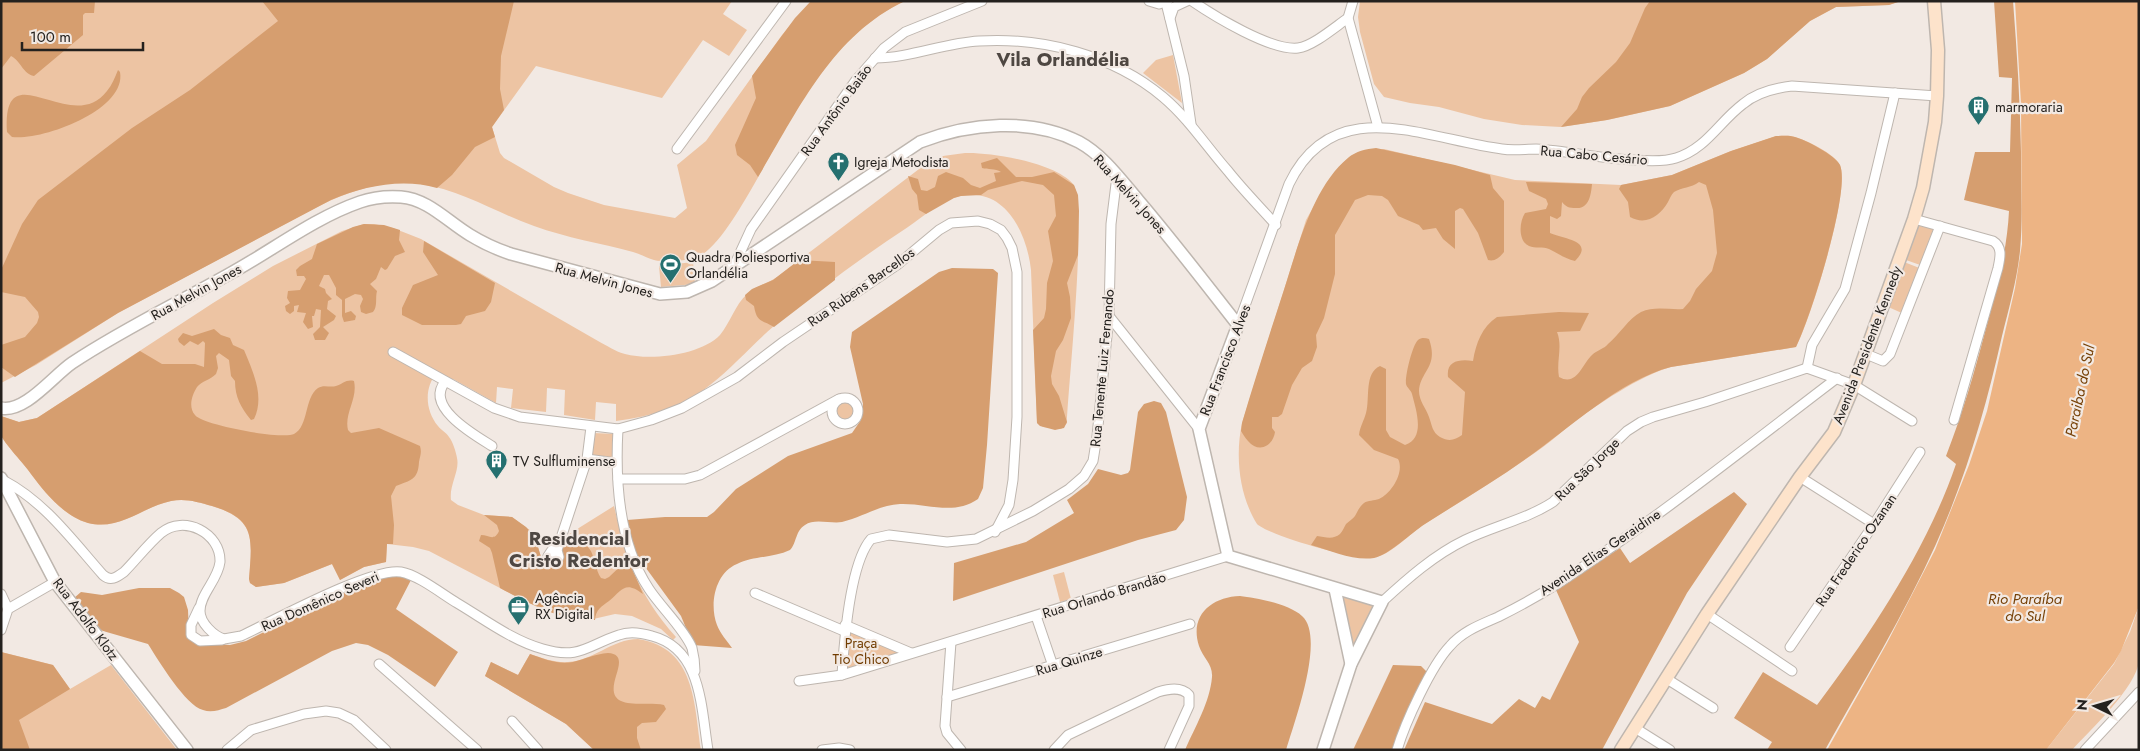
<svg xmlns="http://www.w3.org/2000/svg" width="2140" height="751" viewBox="0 0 2140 751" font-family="Jost,sans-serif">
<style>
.green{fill:#edc4a3}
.forest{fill:#d69e6f}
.water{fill:#edb484}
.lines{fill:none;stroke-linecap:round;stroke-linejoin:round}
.minor-casing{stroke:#beb6af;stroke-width:11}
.tertiary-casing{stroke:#beb6af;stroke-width:14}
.secondary-casing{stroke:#beb6af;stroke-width:15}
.minor{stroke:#fff;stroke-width:9}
.tertiary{stroke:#fff;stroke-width:11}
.secondary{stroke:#fde3cb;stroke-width:12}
.labels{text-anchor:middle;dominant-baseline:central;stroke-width:4.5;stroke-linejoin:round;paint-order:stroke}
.poi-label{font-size:14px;fill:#24211e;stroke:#f2e9e3;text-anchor:start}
.street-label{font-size:14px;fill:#24211e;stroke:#f2e9e3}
.park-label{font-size:14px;fill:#713c00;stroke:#f2e9e3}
.water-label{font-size:15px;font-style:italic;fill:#774208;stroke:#f2e9e3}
.district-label{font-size:19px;font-weight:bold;fill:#4e4742;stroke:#f2e9e3}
</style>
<rect width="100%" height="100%" fill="#f2e9e3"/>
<g class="green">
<path d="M1,1H732L723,14L747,30L729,56L703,40L662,98L536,66L492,127L500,153L504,158L554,187L568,193L604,205L675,218L687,208L677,165L706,141L782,35L811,1H905C830,35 791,120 752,188C742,205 717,249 699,256C688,261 666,263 654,260C647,258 640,254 633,252C600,243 567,238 534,226C497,213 461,190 421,184C386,178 347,192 315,208L118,313L36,365L1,383Z"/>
<path d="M1360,1H1901L1889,5L1836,7L1810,21L1767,59L1744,73L1670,106L1607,120L1561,127L1522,125L1484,119L1439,107L1410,103L1384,97L1374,84L1360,32L1358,17Z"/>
<path d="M1173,55L1182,103L1143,73L1156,60Z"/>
<path d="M1776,136C1782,136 1789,135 1795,137C1806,140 1835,154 1840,165C1851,190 1810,321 1796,347L1671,367C1641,375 1595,406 1570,425C1561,432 1553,440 1543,447C1504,475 1463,500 1423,525C1408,535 1393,553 1376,557C1359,562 1270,536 1257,524C1239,495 1235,456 1242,423L1306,220L1328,181L1342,164L1349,157L1361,151L1384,149L1515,180L1621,185L1672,175L1731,151Z"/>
<path d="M965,153C991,152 1056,163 1073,184C1088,203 1068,387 1067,423L1061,429L1043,427L1037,423L1031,270C1027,233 1005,186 960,196C940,201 924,216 908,227C862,257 817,291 774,326C752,345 733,367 710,385C680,408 653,416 616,421V404L596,402L595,420L564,415L565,390L547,388L546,412L511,408L513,389L497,387L496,403L453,379L445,380L437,372C424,388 425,410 438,426C441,430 446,432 449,437C453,442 456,452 457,458C460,471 449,485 451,500L458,505L484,515L512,517L531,531L535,537L541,557L549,563L560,561L566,536L614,506C627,561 638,594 676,637L673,640L661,629L632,616L615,614L589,620L559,615L525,601L429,551L413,547L387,544L386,562L364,567L340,580L332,564L284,583L256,587L250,583L249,579C253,538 255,519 212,506C198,502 185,498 171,501C142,507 120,531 88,523C64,516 45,493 31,474C26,466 3,442 1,435C0,430 1,422 1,416L19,422L37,418L213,303L273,266L342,231L364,224H374L393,228L421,239L598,341C606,345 616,352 625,354C651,361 701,355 720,335C730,323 735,305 747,294C756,285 768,284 777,277L923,166L943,156Z"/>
<path d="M1918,224L1935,230L1923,266L1906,260Z"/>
<path d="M693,262L695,284L661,287L659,266Z"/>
<path d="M1904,262L1922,269L1904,314L1886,306Z"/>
<circle cx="845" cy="411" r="10"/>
<path d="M593,433L616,434L614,460L591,458Z"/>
<path d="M1064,572L1071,599L1060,602L1053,575Z"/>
<path d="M1335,589L1382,602L1351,664Z"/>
<path d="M2139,606C2139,624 2140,643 2139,661C2136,688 2090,730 2072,750H2046L2114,664L2130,632Z"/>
<path d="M847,629L904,653L845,672Z"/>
<path d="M638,639C696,648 694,704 701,750H594L566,724L485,676L491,662L518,675L530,654C542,658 555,663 568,662C593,661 612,639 638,639Z"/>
<path d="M1,652L53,665L70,689L111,665L177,750H1Z"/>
</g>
<g class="forest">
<path d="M1,1H95L94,13H85L83,15V35L34,76C23,74 21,61 11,56L1,69Z"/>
<path d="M262,1H514L501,56L500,89L504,110L492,127L495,137L475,147L452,175L437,188C402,178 364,186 331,200L118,313L15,377L1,367V345L25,337L37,323L39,317L38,312L25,297L1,292V270L22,224L38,200L132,128L190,90L278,21Z"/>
<path d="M811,1H905C831,36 798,111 758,177L750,165L737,155L735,145L756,98L752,76L795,18Z"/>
<path d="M1650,1H1901L1889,5L1836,7L1810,21L1767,59L1744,73L1670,106L1607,120L1561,127L1577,109L1582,97L1589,88L1616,62L1630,43L1645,8Z"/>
<path d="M1994,1H2013C2017,52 2020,101 2021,152C2021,185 2023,218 2020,251C2017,280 2009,308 2002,336C1986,408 1966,477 1936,544C1904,615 1863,682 1825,750H1767L1772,742L1734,718L1763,672L1817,705C1870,635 1928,547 1956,464L1946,456C1962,415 1974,374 1985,332C1996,292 2007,252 2009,211L1964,200L1975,152H2010L2012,78L1999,77Z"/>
<path d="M118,70L120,72C127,110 42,141 12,137L7,132C2,49 71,138 107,91C112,85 115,77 118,70Z"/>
<path d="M1776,136C1782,136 1789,135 1795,137C1806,140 1835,155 1840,165C1851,191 1810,319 1796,347L1671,367C1620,380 1570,428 1527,458C1494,482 1459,502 1425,524C1411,533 1389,555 1374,558C1354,561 1331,551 1311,545L1317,536C1325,537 1333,540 1340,534C1343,531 1344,527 1346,524C1349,521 1353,519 1355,516C1358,511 1359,507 1364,503C1368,500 1374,501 1379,499C1391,494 1405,472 1398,459L1374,450L1359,435C1360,426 1364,421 1366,413C1370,398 1364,373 1380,366L1386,369V430L1390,437L1405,445C1426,438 1416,410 1412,394C1411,390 1407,388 1406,384C1405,376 1412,346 1418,340C1422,337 1425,338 1429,339C1439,367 1420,371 1419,391C1419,401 1426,408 1429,417C1432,425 1432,432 1440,437C1449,442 1455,440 1462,435L1465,392L1448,377C1446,361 1459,359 1473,361C1476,343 1482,327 1497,317L1559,312L1589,313L1580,331L1557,332C1563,347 1556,361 1559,377C1577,387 1582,364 1592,355C1597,350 1604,349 1608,344C1620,334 1628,319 1641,312C1654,306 1669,310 1683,309L1690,301L1696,289L1712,271L1717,253L1713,210L1706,185L1699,182C1691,188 1682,187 1674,192C1671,195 1670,198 1668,202C1660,216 1646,226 1630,217L1628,202L1619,189L1621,185L1672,175L1731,151Z"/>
<path d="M1376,148L1455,165L1490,175L1493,188L1504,201V252C1500,257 1495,262 1488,260L1478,233L1463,209L1460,208L1455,211V249L1443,239L1436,228L1423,230L1419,225L1398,216L1388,200L1382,196L1368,195L1355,200L1335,235V274L1324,318L1316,335L1317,347L1312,361L1302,368L1292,385L1282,414L1278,417H1272V428L1275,432C1273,446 1259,454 1248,441C1245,438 1243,434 1241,431L1242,423C1254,382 1267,342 1280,302C1295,258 1310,189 1348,158C1356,151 1366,149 1376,148Z"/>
<path d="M997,158L1016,177H1032L1054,172L1074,185L1078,195L1079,211L1078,255L1067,283L1070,297L1071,318L1063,340L1056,351L1051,376L1052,384L1059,396L1067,422L1064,428L1055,430L1040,426L1037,423L1033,330L1044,318L1046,309L1047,283L1053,261L1048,231L1056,216L1054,195L1043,185L1022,181L988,190L981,195L961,196L954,198L926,214L919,210L917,195L912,189L908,176L918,179L921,190L927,191L935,187L938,176L946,172L963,178L971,185L980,188L996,181L994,173L1001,172C995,168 988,170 982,168L981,163Z"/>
<path d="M1526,182L1592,184C1591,195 1589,209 1576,208C1569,208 1566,207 1562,202L1561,216L1557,219L1550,216V233C1562,239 1596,240 1575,261C1565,259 1558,253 1549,249C1543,246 1535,249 1529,246C1518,241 1519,222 1525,213L1546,209L1548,204L1546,199L1529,191Z"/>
<path d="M364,224L384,225L400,230L399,240L405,252L395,256L387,269L385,270L381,267L376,279L370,284L377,291C375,298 378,306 373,312L366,314L361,312L360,306L363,299L361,295L355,294L345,299V313L351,311L356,316L355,320L344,322L342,316V300L336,295V288L329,275H324L319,286L325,289L326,293L332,299L328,301L327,309L336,316L334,320L323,327L329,333L325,340H315L313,334L320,327L321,310L316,309L314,316H312L313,327L308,329L303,322L306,313L297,312L299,305L294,306V311L290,314L286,311L285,306L290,303L287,298L288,291L300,290L306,279L304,276H297L296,270L300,266L312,259L317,244L353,227Z"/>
<path d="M424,241L495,283L491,302L485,311L466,316L461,324L456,325H422L402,315V308L413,285L438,275L423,252Z"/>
<path d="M799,260L835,262V280L774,327C761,319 757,323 754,306L746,300L745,295L752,289L773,280Z"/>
<path d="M952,268L993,269L998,273L987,445L983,488L978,499C954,516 927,503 900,504C879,505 863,517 842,522C831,524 814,518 805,525C795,531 797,543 790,550C773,558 753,556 737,564C715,573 709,604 717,625C720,633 727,641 732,648L693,645L681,616L635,553L627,520L665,517H707L714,512L736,489L788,456L852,433L861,420L863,404L850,347L852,332L939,272Z"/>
<path d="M214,329L221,335L230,338L233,345L244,350C253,372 265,396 254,419L251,420C241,408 235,397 235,381L231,376L229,360L219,353L216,356L218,368L216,374C210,380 202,381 197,387C192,395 188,407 195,415C202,425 283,440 294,434C309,426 304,398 318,388C324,384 330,388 336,386C343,384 346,379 354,381C358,399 344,413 348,430L351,433L379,428L420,446C422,453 420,456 419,462C418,480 411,480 396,486L391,496L394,525L393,544H387L386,562L364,567L340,580L332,564L284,583L256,587L250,583L249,579C252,538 256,519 212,506C198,502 185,498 171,501C142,507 120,531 88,523C64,516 45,493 31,474C26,466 3,442 1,435C0,430 1,422 1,416L19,422L37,418L140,351L162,364H195L204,367L205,343L203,341L198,345L190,341L184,346L179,342L178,339L183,333L192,336Z"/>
<path d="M1154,401L1161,403L1166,412L1187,497L1184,520L1176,530L1138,540L953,601L954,563L1026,542L1074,513L1067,500L1088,484L1098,469L1121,475L1128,473L1130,470L1138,412L1144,404Z"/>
<path d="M1734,492L1747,504L1687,593L1602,750H1404L1425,702L1492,724L1519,699L1535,708L1542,696L1550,700L1579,642L1556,590L1620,548L1630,563Z"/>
<path d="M484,515L512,517L526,527L535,537L541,557L549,563L561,557L563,547L567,543C598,539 590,560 601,578L605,579L609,577L628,559L643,594C625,580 622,590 609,601C601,607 596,609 595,620C562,622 528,603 500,588L492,553L490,548L479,541L481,535C489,535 494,542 499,531L497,525Z"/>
<path d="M395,575L411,580L396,609L458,652L435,687L388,655L368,645L356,643L332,651L226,708C219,710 211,713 203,710C186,706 158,660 148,644L103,631L89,622L74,598L81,592L102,595L139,588H170L179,593L184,597L188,610L189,635L195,643L230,645L246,641L368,580Z"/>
<path d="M1240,596C1257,598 1289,604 1302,616C1326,637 1294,723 1286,750H1185C1195,727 1210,702 1212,677C1213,664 1203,658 1199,646C1189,615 1212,597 1240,596Z"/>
<path d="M1,652L53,665L70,689L19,720L30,750H1Z"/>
<path d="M608,653C636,655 599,690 621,701C631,706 652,702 664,705L666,709L656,722L642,723L637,727V738L641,750H594L566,724L485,676L491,662L518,675L530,654C544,659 559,665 573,662C585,659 595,654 608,653Z"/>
<path d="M1393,665L1421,666L1427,672L1394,750H1353Z"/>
</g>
<path class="water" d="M2015,1H2139V606L2121,651L2114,663L2046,750H1827L1887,643L1935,550L1969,465L1987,411L2015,288L2022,244L2021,104Z"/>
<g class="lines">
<defs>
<g id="minor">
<path d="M1149,1L1159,4L1168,1"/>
<path d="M1192,1C1214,16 1271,51 1298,48C1313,46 1335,27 1348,18"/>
<path d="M1353,1L1348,18L1378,127"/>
<path d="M1166,3L1184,76L1191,124"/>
<path d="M1170,18L1174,7L1187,1"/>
<path d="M875,58C910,58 944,43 979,41C1043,37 1113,55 1163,97C1189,119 1206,146 1228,171C1243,190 1260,207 1276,225"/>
<path d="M677,149L786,1"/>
<path d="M1914,219L1993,241C2003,247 2000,258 1998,268L1954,420"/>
<path d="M734,266L751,229L856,80L884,48L905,32L982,1"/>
<path d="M1109,316L1199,429"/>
<path d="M1238,325L1289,184C1334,90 1427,140 1502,149C1514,151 1525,149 1536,149C1569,151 1602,159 1634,160C1647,161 1664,162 1676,158C1706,149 1719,122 1743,104C1756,93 1775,88 1792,86L1937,96"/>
<path d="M393,352L494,408L520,417L618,429L651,420L682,408L737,377L783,342L897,265L939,230L951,223L978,221L990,224L1001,230L1007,238L1012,248L1017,272V417L1013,480L1009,505L995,532"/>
<path d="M1866,354L1883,361L1890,354L1940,226"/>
<path d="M1807,368L1812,345L1845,289L1871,193L1895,93"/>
<path d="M445,382C424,407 476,436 492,446"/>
<circle cx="845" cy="411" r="13"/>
<path d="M618,429C615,481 619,544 649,589C660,606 685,630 692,648C694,656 695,664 695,671"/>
<path d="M587,459L616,463"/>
<path d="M1800,477L1874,524"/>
<path d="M618,479H685L700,475L839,399"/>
<path d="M3,480C45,502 72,540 103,575C111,582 117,577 124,572C136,560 148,544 161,533C184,514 221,533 220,562C218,580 200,594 200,611C200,623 214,636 224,639L241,636C273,621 372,567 401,572C418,575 442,594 457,603C484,619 513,641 543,649C580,660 588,645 619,635C629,631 642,633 652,636C702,649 701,708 708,750"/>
<path d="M557,550H552L548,556L551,560H557L559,557L557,550L587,459L591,427"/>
<path d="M755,593L844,631"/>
<path d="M1,594L8,609"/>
<path d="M1382,602C1407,579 1434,555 1465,540C1494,526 1527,519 1553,502L1627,431L1641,422L1653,417L1705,402L1807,368L1854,385L1912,421"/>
<path d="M199,608L191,625V635L200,641L222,640"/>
<path d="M1707,614L1792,671"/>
<path d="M1036,616L1053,666"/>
<path d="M845,625L911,653"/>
<path d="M1,630L8,609L55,582"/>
<path d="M951,642L945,726L947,733L961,750"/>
<path d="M1790,647L1874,524L1920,452"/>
<path d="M379,664L477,750"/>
<path d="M842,675C844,643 850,563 871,539L889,535L947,542L976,539L1033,511L1069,489L1084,476L1093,461L1097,436L1109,316L1111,224L1117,176"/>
<path d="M1667,679L1713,708"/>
<path d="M799,681L842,675L1228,556"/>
<path d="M947,697L1190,624"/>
<path d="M512,721L538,750"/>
<path d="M1635,728L1670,750"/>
<path d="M227,750L251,730L304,714L326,711L339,713L354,720L386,750"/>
<path d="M822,750L839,748L850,750"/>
<path d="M1054,750L1068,735L1158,692C1168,689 1181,686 1189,695V706L1169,750"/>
<path d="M1397,750C1405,723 1431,666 1450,646C1463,631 1480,625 1498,617C1518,607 1538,596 1557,584C1654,521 1745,448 1837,378"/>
<path d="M2085,750L2139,692"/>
</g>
<g id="tertiary">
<path d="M1,408C25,413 53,376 72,363C123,329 178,303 231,273C273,250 314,218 360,202C374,197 386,196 401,197C428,199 448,222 470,235C483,243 496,249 511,254L660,294L687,292L712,281L920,142C969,123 1031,117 1079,142C1103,155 1121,180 1138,200C1173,241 1205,283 1238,325L1199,429L1228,556L1382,602L1351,664L1323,750"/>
<path d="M1,478L55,582L187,750"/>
<path d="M1335,589L1351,664"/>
</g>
<path id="secondary" d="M1621,750L1707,614L1800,477L1834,432L1854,385L1914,219L1923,188L1935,122L1937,96L1938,50L1934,1"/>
</defs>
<use href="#minor" class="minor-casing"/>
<use href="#tertiary" class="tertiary-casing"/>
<use href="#secondary" class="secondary-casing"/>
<use href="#minor" class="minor"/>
<use href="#tertiary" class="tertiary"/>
<use href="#secondary" class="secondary"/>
</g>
<defs>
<symbol id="building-pin" viewBox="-11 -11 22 30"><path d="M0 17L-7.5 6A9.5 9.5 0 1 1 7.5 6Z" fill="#257070" stroke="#f2e9e3"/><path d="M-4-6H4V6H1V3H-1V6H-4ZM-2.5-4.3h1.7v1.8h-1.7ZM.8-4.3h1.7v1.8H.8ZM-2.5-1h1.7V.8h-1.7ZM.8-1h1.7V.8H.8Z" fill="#fff"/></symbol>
<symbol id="church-pin" viewBox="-11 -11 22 30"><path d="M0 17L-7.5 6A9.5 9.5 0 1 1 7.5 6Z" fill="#257070" stroke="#f2e9e3"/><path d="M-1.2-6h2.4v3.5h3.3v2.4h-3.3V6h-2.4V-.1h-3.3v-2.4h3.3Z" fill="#fff"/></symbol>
<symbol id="stadium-pin" viewBox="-11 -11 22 30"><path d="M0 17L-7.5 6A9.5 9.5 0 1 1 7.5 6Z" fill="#257070" stroke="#f2e9e3"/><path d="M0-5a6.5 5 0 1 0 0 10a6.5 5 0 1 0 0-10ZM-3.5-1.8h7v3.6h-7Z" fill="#fff"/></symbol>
<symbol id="office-pin" viewBox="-11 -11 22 30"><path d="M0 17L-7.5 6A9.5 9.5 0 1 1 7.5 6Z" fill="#257070" stroke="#f2e9e3"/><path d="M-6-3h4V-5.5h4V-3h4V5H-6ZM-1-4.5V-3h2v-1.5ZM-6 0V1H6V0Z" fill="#fff"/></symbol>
</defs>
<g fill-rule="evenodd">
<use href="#building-pin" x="1966" y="94" width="25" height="34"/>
<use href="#church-pin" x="826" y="150" width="25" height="34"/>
<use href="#stadium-pin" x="658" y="252" width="25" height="34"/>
<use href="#building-pin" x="484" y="448" width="25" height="34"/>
<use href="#office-pin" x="506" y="594" width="25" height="34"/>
</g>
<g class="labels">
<g class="poi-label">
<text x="1995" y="107">marmoraria</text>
<text x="854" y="162">Igreja Metodista</text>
<text x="686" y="257">Quadra Poliesportiva<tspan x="686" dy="16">Orlandélia</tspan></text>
<text x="513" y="461">TV Sulfluminense</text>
<text x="535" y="598">Agência<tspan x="535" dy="16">RX Digital</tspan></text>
</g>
<g class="street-label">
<text transform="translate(836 110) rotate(-54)">Rua Antônio Baião</text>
<text transform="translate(1594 155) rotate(5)">Rua Cabo Cesário</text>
<text transform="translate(1130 194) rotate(48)">Rua Melvin Jones</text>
<text transform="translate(604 280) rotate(15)">Rua Melvin Jones</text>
<text transform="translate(861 287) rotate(-35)">Rua Rubens Barcellos</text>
<text transform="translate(196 292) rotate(-29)">Rua Melvin Jones</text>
<text transform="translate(1867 345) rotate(-69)">Avenida Presidente Kennedy</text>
<text transform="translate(1225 360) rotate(-69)">Rua Francisco Alves</text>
<text transform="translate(1102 368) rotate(-85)">Rua Tenente Luiz Fernando</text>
<text transform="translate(1587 469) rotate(-44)">Rua São Jorge</text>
<text transform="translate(1856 550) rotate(-56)">Rua Frederico Ozanan</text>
<text transform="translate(1600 552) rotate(-34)">Avenida Elias Geraidine</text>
<text transform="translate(1104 595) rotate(-17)">Rua Orlando Brandão</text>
<text transform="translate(320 601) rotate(-24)">Rua Domênico Severi</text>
<text transform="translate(86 619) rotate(53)">Rua Adolfo Klotz</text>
<text transform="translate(1069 661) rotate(-17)">Rua Quinze</text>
</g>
<g class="park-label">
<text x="861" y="643">Praça<tspan x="861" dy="16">Tio Chico</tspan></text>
</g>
<g class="water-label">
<text transform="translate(2080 391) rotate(-78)">Paraiba do Sul</text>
<text x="2025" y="599">Rio Paraíba<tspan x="2025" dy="17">do Sul</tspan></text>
</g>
<g class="district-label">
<text x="1063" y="59">Vila Orlandélia</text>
<text x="579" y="538">Residencial<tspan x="579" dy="22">Cristo Redentor</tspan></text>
</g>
</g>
<rect width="2140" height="751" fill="none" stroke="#24211e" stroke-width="5"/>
<g transform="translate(2095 706) rotate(275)" stroke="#f2e9e3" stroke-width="4" paint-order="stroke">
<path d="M0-4L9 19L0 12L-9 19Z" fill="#24211e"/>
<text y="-8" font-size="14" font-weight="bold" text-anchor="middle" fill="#24211e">N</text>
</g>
<path d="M22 42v8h121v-8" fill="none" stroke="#24211e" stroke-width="2.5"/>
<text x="30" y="42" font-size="15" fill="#24211e" stroke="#f2e9e3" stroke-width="4" paint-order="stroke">100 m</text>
</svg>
